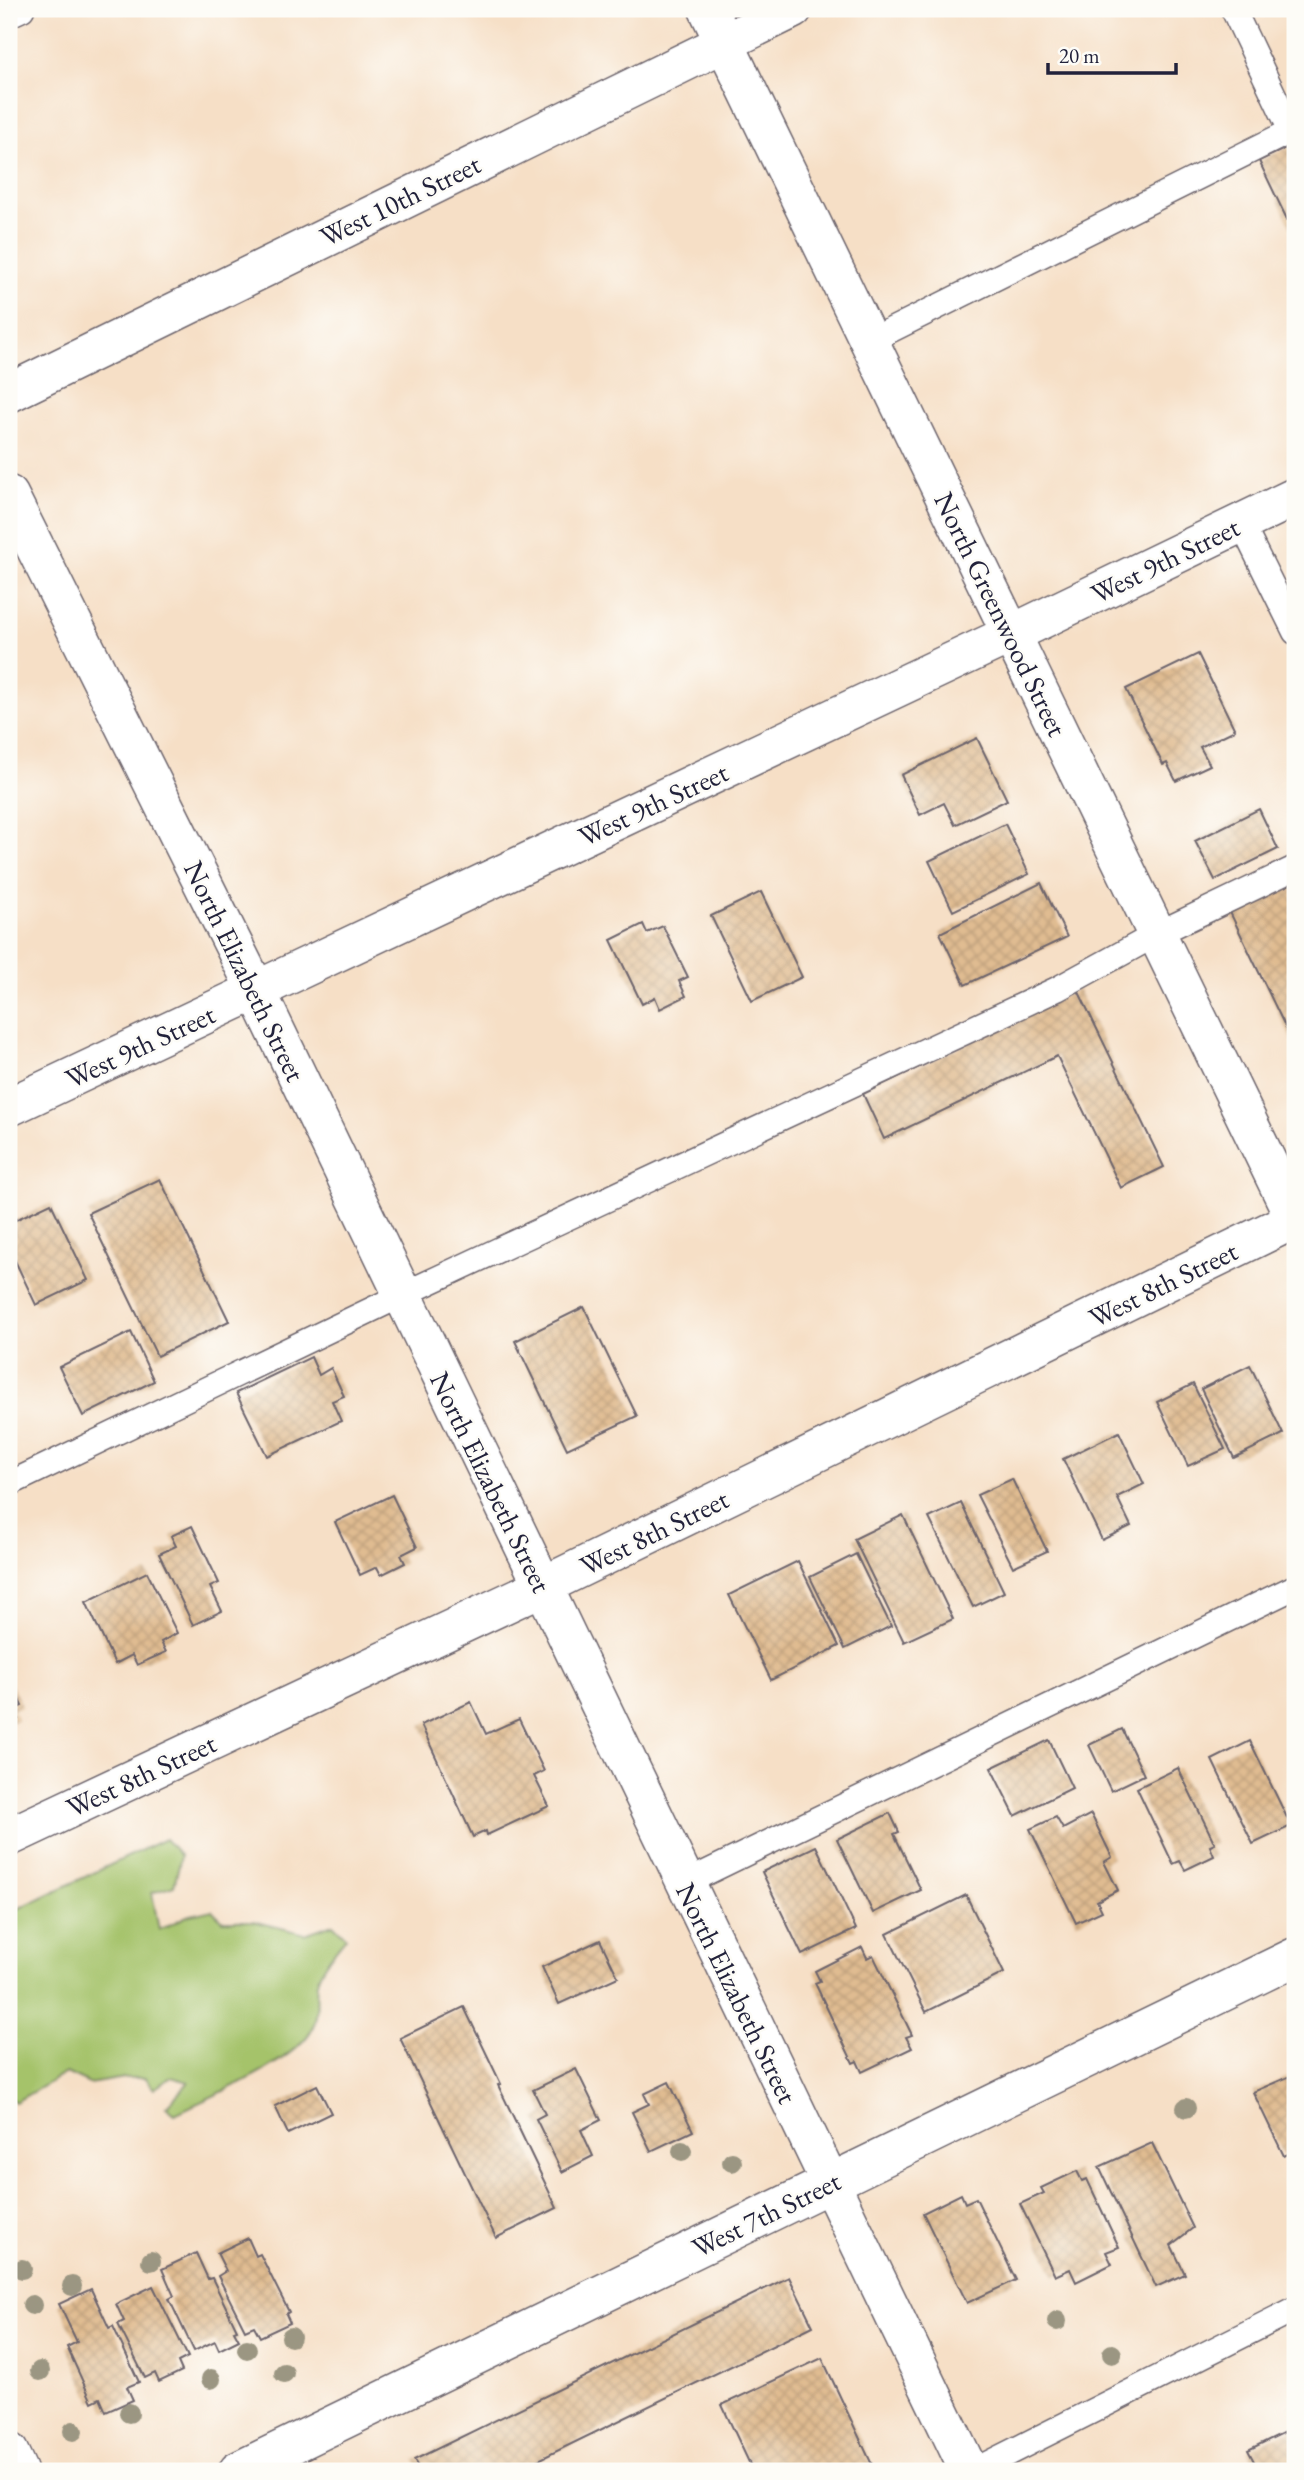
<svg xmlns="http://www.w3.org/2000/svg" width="1304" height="2480" viewBox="0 0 1304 2480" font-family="'EB Garamond',serif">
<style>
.grass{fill:#a5c36a;stroke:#647252;stroke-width:2}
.building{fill:url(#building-cross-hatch)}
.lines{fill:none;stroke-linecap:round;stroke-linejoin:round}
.service-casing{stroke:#6c646c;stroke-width:27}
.minor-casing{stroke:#6c646c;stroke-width:41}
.tertiary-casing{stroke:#6c646c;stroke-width:41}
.secondary-casing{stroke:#6c646c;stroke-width:41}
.service{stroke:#fff;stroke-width:24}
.minor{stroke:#fff;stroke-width:38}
.tertiary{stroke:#fff;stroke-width:38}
.secondary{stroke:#fff;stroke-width:38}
.tree{fill:#9b9682}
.labels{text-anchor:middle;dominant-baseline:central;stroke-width:5;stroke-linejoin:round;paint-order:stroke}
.street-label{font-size:28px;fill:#22223b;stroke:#fdfcf7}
</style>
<defs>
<pattern id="building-cross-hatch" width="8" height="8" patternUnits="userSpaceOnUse" patternTransform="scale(1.75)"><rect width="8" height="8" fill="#e0bc91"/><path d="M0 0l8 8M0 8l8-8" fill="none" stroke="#c0a17e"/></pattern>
</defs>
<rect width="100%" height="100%" fill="#fdfcf7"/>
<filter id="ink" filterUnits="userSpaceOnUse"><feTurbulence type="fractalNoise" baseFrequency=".0143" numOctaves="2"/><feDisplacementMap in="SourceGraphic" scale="14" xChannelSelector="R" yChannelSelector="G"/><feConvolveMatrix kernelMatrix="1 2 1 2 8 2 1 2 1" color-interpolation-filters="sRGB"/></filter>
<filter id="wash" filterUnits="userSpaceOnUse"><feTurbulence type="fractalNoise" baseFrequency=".00686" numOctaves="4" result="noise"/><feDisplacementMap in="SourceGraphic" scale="28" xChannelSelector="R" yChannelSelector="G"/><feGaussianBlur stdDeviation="1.57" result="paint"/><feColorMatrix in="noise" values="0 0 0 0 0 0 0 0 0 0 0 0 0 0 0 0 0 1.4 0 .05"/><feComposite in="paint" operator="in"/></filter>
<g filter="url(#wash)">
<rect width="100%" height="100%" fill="#f6dfc6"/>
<path class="grass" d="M165,1839L181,1856L174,1886L152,1893L159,1930L187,1916L212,1910L223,1921H253L305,1934L333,1924L346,1937C336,1950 321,1966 317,1982C315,1997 319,2010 314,2025C299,2062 211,2096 175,2114L166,2107L189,2082L171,2077L154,2089L145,2078H125L89,2084L66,2073L15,2102L9,2097V1913Z"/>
<g id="blocks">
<g class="building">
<path d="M1295,144V236L1259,161Z"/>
<path d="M1198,654L1235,730L1200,747L1210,765L1176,781L1167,763L1163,765L1126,689Z"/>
<path d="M977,738L1007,800L955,825L944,803L920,815L901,775Z"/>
<path d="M1259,809L1278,849L1215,880L1195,841Z"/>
<path d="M1005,824L1029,874L953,911L929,861Z"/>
<path d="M1295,873V1047L1227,906Z"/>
<path d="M1041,883L1067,937L965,985L940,933Z"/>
<path d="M761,892L802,977L752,1001L711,916Z"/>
<path d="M643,924L647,933L663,926L688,977L679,981L686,996L660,1009L655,997L642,1004L611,940Z"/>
<path d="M1078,990L1164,1167L1121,1188L1057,1056L884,1139L863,1094Z"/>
<path d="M160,1179L229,1321L157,1356L88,1213Z"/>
<path d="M51,1203L88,1280L36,1305L9,1248V1223Z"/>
<path d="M584,1307L637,1416L567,1449L515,1341Z"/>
<path d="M131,1332L154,1381L83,1416L59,1367Z"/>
<path d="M311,1357L319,1375L331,1368L344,1396L332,1401L341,1421L267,1456L236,1393Z"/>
<path d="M1250,1365L1283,1434L1234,1458L1201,1389Z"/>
<path d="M1193,1384L1225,1449L1188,1466L1157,1402Z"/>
<path d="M1119,1432L1144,1484L1117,1497L1131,1526L1102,1540L1063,1459Z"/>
<path d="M1012,1479L1047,1551L1013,1567L977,1495Z"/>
<path d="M392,1495L417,1547L401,1555L405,1563L381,1575L377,1567L360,1575L335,1522Z"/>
<path d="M961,1503L1004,1592L973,1607L929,1518Z"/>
<path d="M903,1515L953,1619L904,1642L854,1539Z"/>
<path d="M192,1526L219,1583L210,1587L222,1611L193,1625L159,1554L176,1546L171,1536Z"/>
<path d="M856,1554L891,1626L845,1649L810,1577Z"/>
<path d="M798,1561L839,1646L771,1680L729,1595Z"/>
<path d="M147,1572L177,1633L161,1642L166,1652L137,1665L132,1655L115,1664L86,1602Z"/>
<path d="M9,1679L22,1706L13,1710L18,1719L9,1724Z"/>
<path d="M471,1702L486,1734L519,1719L544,1771L534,1776L549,1806L487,1835L486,1831L473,1837L421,1725Z"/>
<path d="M1122,1729L1144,1775L1111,1791L1089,1745Z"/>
<path d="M1049,1740L1072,1788L1015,1816L991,1768Z"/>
<path d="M1250,1741L1291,1826L1253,1844L1212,1760Z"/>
<path d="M1178,1768L1215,1844L1210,1846L1214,1856L1185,1870L1180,1861L1173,1864L1137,1788Z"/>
<path d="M890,1813L899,1832L894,1834L921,1890L873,1913L837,1839Z"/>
<path d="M1091,1814L1112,1857L1104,1862L1118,1890L1097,1901L1102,1911L1076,1923L1030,1829L1056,1817L1063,1829Z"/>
<path d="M816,1846L856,1929L802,1955L762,1872Z"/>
<path d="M966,1895L1004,1973L926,2012L887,1934Z"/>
<path d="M600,1940L618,1977L559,2004L542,1967Z"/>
<path d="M862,1947L867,1958L873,1955L912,2035L906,2037L912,2048L862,2072L857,2061L853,2063L815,1983L820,1981L815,1971Z"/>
<path d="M464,2007L501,2084L498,2085L557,2208L496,2238L400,2038Z"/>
<path d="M576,2069L601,2120L581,2130L593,2156L562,2172L536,2119L545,2114L533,2090Z"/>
<path d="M1295,2074V2151L1284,2156L1253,2092Z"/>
<path d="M669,2082L693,2131L651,2151L632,2112L649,2104L644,2094Z"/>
<path d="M317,2085L331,2113L288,2134L275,2106Z"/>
<path d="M1152,2143L1193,2228L1171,2245L1185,2274L1156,2287L1099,2167Z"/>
<path d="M1077,2171L1082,2181L1087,2179L1119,2247L1106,2252L1112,2264L1076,2282L1070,2269L1055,2276L1020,2204L1044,2193L1041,2188Z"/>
<path d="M961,2194L965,2203L976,2198L1016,2280L967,2303L923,2213Z"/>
<path d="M248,2238L256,2256L260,2254L289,2312L286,2314L290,2323L260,2337L254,2326L245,2330L218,2276L226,2271L217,2253Z"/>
<path d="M196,2253L208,2279L212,2278L237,2330L234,2331L239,2340L219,2350L215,2341L194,2351L169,2299L174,2296L162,2269Z"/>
<path d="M789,2277L813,2326L516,2471H420L414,2460Z"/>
<path d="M153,2286L188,2357L178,2362L182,2371L159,2382L155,2373L145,2378L118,2324L124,2321L116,2304Z"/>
<path d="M91,2289L109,2328L113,2326L139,2382L127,2387L133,2400L106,2412L100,2398L92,2402L67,2347L77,2342L59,2304Z"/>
<path d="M822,2358L875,2471H753L722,2405Z"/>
<path d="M1295,2427V2471H1259L1248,2450Z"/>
</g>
</g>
</g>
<g filter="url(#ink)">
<use href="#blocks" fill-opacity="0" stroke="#6c646c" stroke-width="2"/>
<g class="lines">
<defs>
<g id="service">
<path d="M1233,9L1291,131"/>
<path d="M9,15L22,9"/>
<path d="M869,341L1295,129"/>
<path d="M1241,523L1295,632"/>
<path d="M9,1484L402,1295L1057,989L1157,934L1295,868"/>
<path d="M685,1883L1295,1587"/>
<path d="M973,2471L1295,2309"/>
</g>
<g id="minor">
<path d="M9,393L793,9"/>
<path d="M9,1107L1030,625L1295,497"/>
<path d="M238,2471L1295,1957"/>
</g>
<g id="tertiary">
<path d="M9,1837L541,1587L1295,1219"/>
<path d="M9,2452L18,2471"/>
</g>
<g id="secondary">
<path d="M708,9L1295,1219"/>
<path d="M9,495L257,992L969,2471"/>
</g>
</defs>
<use href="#service" class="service-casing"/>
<use href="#minor" class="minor-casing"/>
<use href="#tertiary" class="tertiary-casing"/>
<use href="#secondary" class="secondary-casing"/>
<use href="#service" class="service"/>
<use href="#minor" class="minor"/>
<use href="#tertiary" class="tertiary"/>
<use href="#secondary" class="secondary"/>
</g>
<g class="tree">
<circle cx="1186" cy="2108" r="10"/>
<circle cx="682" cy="2151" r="10"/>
<circle cx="732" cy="2162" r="10"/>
<circle cx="151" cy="2261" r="10"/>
<circle cx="22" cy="2269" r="10"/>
<circle cx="72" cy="2286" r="10"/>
<circle cx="32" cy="2305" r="10"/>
<circle cx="1057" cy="2321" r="10"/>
<circle cx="291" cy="2337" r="10"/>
<circle cx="247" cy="2349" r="10"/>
<circle cx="1112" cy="2354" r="10"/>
<circle cx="40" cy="2371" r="10"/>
<circle cx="284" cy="2373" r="10"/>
<circle cx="211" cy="2379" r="10"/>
<circle cx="129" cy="2413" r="10"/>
<circle cx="73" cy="2431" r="10"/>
</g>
</g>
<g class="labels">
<g class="street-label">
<text transform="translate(400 200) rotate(-26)">West 10th Street</text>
<text transform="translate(1165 560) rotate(-26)">West 9th Street</text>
<text transform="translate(1001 614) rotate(64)">North Greenwood Street</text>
<text transform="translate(653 804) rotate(-25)">West 9th Street</text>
<text transform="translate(245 971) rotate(64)">North Elizabeth Street</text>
<text transform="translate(140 1046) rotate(-25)">West 9th Street</text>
<text transform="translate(1163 1284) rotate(-26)">West 8th Street</text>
<text transform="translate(491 1482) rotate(64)">North Elizabeth Street</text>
<text transform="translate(654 1532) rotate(-26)">West 8th Street</text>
<text transform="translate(141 1775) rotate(-25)">West 8th Street</text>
<text transform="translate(737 1993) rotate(64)">North Elizabeth Street</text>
<text transform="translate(766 2214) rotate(-26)">West 7th Street</text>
</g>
</g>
<rect width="1304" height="2480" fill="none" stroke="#fdfcf7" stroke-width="35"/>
<path d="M1048 63v10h128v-10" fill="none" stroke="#22223b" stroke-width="3.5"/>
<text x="1059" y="63" font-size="21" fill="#22223b" stroke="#fdfcf7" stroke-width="5" paint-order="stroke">20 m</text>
</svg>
